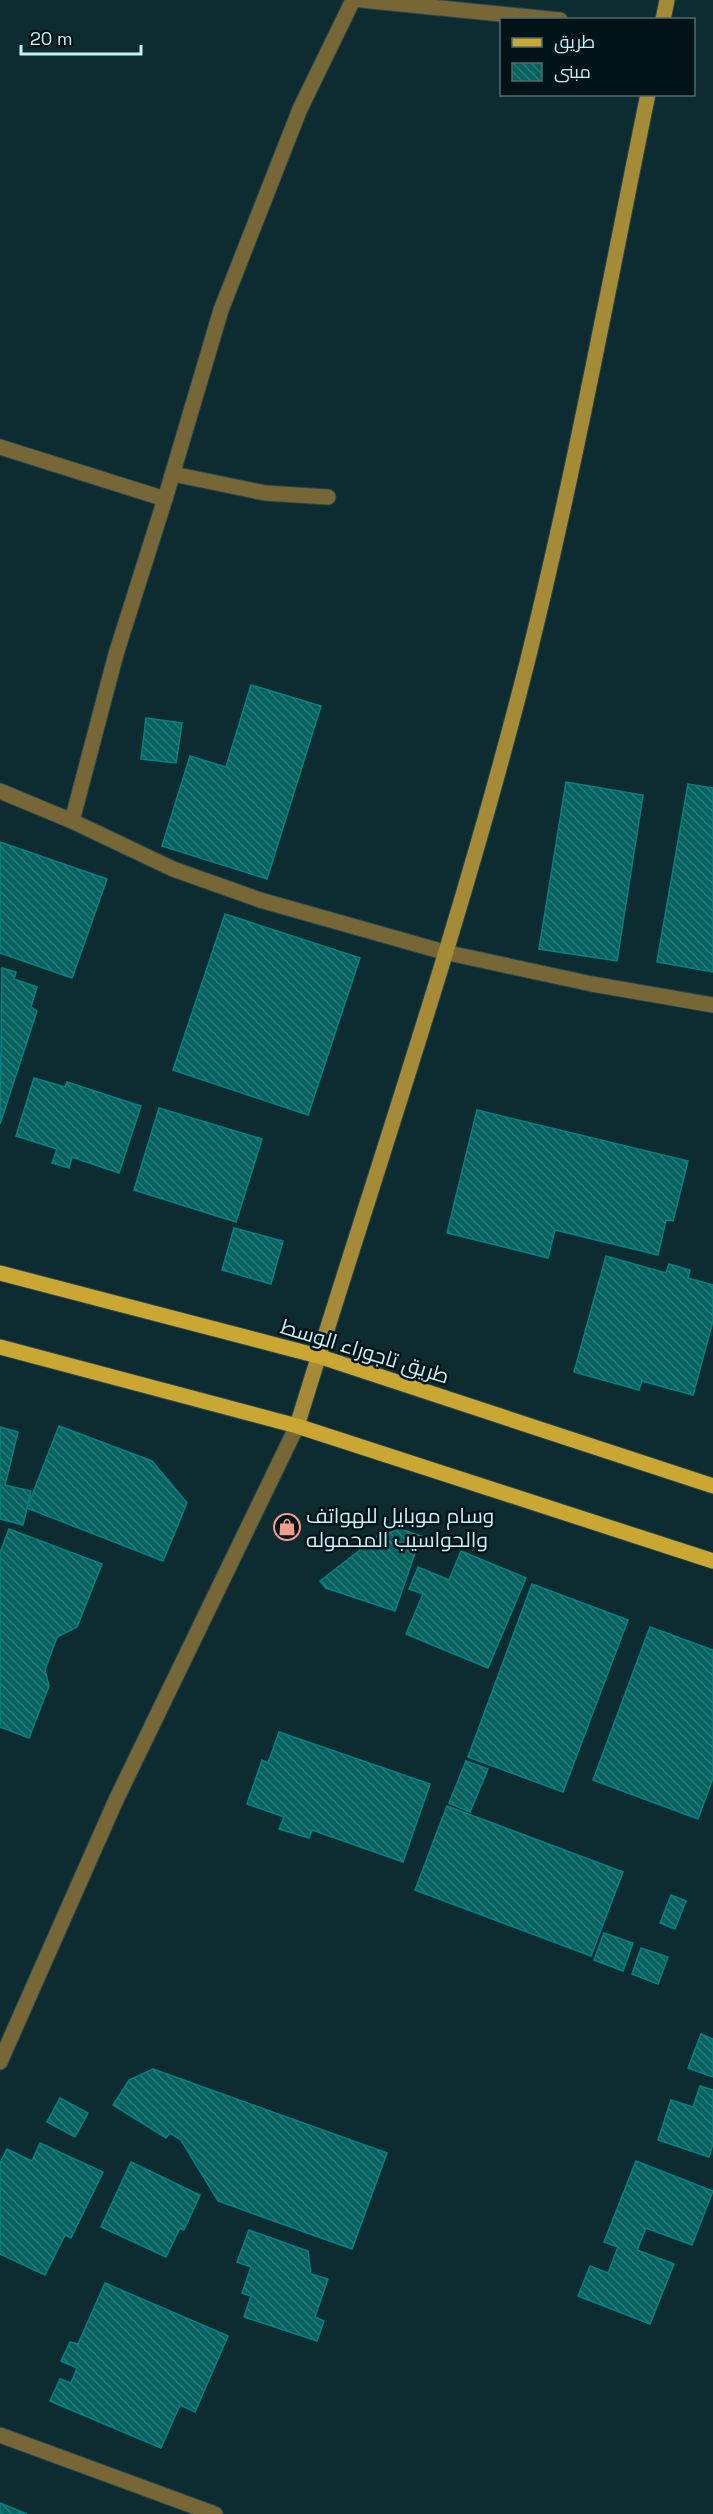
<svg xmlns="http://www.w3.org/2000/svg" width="713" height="2514" viewBox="0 0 713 2514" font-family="'Space Grotesk',Cairo,sans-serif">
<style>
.building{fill:url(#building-back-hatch);stroke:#018380;stroke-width:1.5}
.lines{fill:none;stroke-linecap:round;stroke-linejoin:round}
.minor-casing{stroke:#26484e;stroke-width:17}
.secondary-casing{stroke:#26484e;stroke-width:17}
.primary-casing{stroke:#26484e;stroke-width:17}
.minor{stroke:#786736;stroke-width:15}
.secondary{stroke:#a68b36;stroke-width:15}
.primary{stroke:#caa732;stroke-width:15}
.labels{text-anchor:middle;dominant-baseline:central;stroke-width:5;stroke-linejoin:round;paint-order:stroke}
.street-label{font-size:21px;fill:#c4f1fa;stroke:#011317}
.poi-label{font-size:21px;fill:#c4f1fa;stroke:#011317;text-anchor:start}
</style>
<defs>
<pattern id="building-back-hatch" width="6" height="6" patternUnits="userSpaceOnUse" patternTransform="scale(1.5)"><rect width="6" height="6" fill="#05625f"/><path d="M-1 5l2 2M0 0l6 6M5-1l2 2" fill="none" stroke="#287977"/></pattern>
</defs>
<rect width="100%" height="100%" fill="#0c2c32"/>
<g class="building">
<path d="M251,685L321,706L267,879L162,846L190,756L226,767Z"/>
<path d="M146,718L182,723L176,763L141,759Z"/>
<path d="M566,782L643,795L617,961L539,949Z"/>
<path d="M688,784L713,788V972L657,962Z"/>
<path d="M0,842L107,879L72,978L0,953Z"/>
<path d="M225,914L360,958L308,1115L173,1070Z"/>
<path d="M2,968L16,972L14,979L37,987L31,1007L37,1011L0,1124Z"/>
<path d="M34,1078L65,1087L67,1082L141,1106L119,1173L72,1157L69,1168L52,1163L57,1149L16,1136Z"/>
<path d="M159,1108L262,1139L236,1222L134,1190Z"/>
<path d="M477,1110L688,1161L673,1221L666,1220L658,1255L555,1230L548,1258L447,1233Z"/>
<path d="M234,1228L283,1241L271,1284L222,1270Z"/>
<path d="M606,1256L666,1273L669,1264L690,1270L688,1278L713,1285V1321L693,1395L642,1381L639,1390L574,1372Z"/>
<path d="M59,1426L152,1461L187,1503L163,1561L27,1508Z"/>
<path d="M0,1427L18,1432L5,1485L31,1491L23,1525L0,1519Z"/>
<path d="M9,1529L102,1564L77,1627L57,1637L45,1670L49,1686L29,1738L0,1727V1553Z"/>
<path d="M400,1529L421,1536L395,1611L326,1588L320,1581L377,1537Z"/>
<path d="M461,1551L526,1578L488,1668L406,1634L423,1594L409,1589L418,1567L449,1580Z"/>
<path d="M532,1584L628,1620L563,1792L468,1757Z"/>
<path d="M650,1627L713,1650V1778L698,1819L593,1780Z"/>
<path d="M279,1732L430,1784L403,1862L312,1830L309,1838L279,1829L284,1817L247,1804L262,1760L268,1763Z"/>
<path d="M466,1761L488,1769L470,1812L449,1803Z"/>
<path d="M447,1806L623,1872L591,1956L415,1890Z"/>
<path d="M671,1895L686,1901L675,1929L660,1923Z"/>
<path d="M604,1933L633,1943L623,1971L594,1960Z"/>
<path d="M641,1948L668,1957L658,1984L632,1974Z"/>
<path d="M701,2034L713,2039V2077L688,2068Z"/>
<path d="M153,2069L387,2153L352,2249L218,2201L181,2140L170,2133L166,2138L113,2105L129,2080Z"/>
<path d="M700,2086L713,2090V2144L709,2157L658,2140L671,2100L693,2107Z"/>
<path d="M60,2098L88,2113L75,2137L47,2122Z"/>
<path d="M40,2143L103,2172L71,2238L65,2235L45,2275L0,2254V2163L7,2149L32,2161Z"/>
<path d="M636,2161L713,2191L692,2245L646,2228L637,2250L674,2264L650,2324L578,2296L590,2266L608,2273L618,2247L604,2242Z"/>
<path d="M131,2162L200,2195L184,2230L180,2228L166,2257L101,2227Z"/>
<path d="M249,2230L308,2251L311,2274L328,2279L315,2317L324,2321L317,2341L244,2317L251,2296L242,2293L251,2267L237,2262Z"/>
<path d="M105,2283L228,2336L195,2412L180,2405L161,2448L50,2401L60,2379L71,2383L77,2368L61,2361L70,2342L78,2344Z"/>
<path d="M0,2503L27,2514H0Z"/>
</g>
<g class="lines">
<defs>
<g id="minor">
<path d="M361,0L560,20"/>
<path d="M0,447L165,499"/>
<path d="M173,474L265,493L328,497"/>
<path d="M0,791L72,821L173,869L260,900L444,952L592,984L713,1005"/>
<path d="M72,821L116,654L165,499L221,310L300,109L353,0"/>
<path d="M0,2062L116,1800L297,1426"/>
<path d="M0,2435L215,2514"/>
</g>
<g id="secondary">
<path d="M663,20L667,0"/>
<path d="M297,1426C375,1172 462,921 527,663C574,475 609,284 648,94"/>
</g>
<g id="primary">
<path d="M0,1273L318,1356L713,1486"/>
<path d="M0,1347L297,1426L713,1561"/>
</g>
</defs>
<use href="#minor" class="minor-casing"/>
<use href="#secondary" class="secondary-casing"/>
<use href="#primary" class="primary-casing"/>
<use href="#minor" class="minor"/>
<use href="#secondary" class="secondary"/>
<use href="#primary" class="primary"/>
</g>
<defs>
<symbol id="shop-ring" viewBox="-11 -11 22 22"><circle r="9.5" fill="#011317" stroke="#f49d8c" stroke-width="1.5"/><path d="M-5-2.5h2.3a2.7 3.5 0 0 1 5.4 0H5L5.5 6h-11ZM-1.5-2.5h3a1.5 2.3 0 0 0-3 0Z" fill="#f49d8c"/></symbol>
</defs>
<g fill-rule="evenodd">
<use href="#shop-ring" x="272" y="1512" width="30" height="30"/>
</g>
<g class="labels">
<g class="street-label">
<text transform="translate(365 1351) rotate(17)">طريق تاجوراء الوسط</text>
</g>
<g class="poi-label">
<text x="306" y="1515">وسام موبايل للهواتف<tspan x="306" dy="24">والحواسيب المحموله</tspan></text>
</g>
</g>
<rect x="500" y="18" width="195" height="78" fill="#011317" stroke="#4f6c72" stroke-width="1.5"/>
<rect x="512" y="38" width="30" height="9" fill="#caa732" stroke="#4f6c72" stroke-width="1.5"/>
<text x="554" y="48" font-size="18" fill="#c4f1fa">طريق</text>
<rect x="512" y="63" width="30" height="18" fill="url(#building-back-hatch)" stroke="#4f6c72" stroke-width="1.5"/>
<text x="554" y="78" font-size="18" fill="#c4f1fa">مبنى</text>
<path d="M21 45v9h120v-9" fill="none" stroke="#c4f1fa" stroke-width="3"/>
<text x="30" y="45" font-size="18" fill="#c4f1fa" stroke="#011317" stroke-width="4.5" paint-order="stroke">20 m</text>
</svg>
